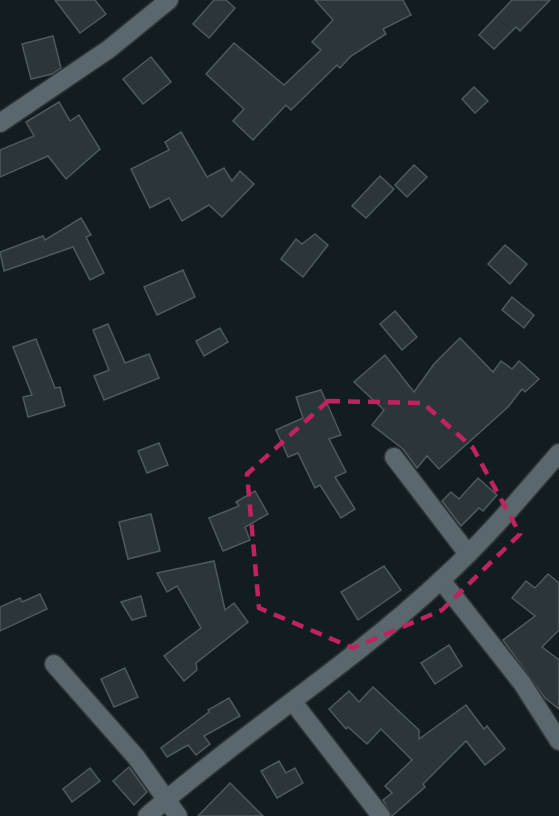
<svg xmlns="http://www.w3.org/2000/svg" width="559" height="816" viewBox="0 0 559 816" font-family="'Golos Text',sans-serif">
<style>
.building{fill:#2b363b;stroke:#4d5a5f;stroke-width:1.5}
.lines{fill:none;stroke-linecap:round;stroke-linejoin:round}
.minor-casing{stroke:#2f3539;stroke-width:21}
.minor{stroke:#5a676c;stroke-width:18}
.marked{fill:none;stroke:#c32261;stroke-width:4.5;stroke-dasharray:12 8;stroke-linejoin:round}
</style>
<rect width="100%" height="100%" fill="#121d21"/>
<g class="building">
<path d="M55,0H95L106,14L80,33Z"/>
<path d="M214,0H226L235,8L209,38L193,24Z"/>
<path d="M315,0H403L411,15L383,29L386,34L351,56L340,68L337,65L291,110L286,105L253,140L233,121L244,109L206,74L234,43L284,85L321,50L312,42L333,20Z"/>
<path d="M512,0H550L520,31L516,27L494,49L479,35Z"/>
<path d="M53,36L61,68L52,74L31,79L22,44Z"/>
<path d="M151,57L171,82L143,104L123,79Z"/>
<path d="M474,87L488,101L475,113L462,99Z"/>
<path d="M59,102L70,121L79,115L100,149L66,179L48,156L0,177V150L34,136L26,122Z"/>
<path d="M181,132L207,177L224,168L232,181L240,171L254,184L222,217L209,205L182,221L169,198L150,208L131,169L169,150L165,142Z"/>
<path d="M414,165L427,177L407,197L395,185Z"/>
<path d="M380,176L394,189L366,218L352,206Z"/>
<path d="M81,218L91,235L86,237L104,273L90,280L73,247L4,271L0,252L43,236L45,240Z"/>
<path d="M315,234L328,245L303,277L281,259L296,239L302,244Z"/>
<path d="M505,245L527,264L510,284L488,264Z"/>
<path d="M183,270L195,297L157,315L144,287Z"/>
<path d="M512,297L534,315L524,328L502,310Z"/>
<path d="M395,311L417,337L402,350L380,324Z"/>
<path d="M108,324L125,363L149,354L159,378L104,400L94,376L109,370L93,330Z"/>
<path d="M220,328L228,342L204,356L196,341Z"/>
<path d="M460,338L493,372L501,361L512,369L519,361L539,379L525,392L522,389L508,407L439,469L427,456L417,468L403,449L372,425L384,410L354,382L385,355L414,392L434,364Z"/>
<path d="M36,339L55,388L60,387L65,406L28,417L23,397L32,395L13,347Z"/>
<path d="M321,390L341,435L329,439L346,472L335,477L355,509L341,518L320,485L315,488L298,453L288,457L276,430L303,418L296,397Z"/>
<path d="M159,443L168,465L147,473L138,451Z"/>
<path d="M478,478L497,495L483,511L479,508L461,526L442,501L451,492L459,499Z"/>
<path d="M255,491L268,514L245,527L250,540L223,551L209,518L239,506L236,502Z"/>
<path d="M151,514L160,551L128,559L119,522Z"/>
<path d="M214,561L225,610L234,603L248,622L196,663L197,670L184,681L164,656L201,628L177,586L167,592L157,573Z"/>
<path d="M384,566L401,590L358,620L341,592Z"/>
<path d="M548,574L559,583V630L542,647L559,660V709L545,698L503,640L535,616L512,598L526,581L535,588Z"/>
<path d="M40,594L47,609L0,631V607L20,598L22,602Z"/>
<path d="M141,596L146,616L132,620L121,602Z"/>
<path d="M449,645L462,666L435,684L421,663Z"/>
<path d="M125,668L138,697L114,707L101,679Z"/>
<path d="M373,687L419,730V739L466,705L484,729L487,726L505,749L485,765L466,741L423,784L425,787L392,816L383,800L392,793L385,786L412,760L381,729L367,744L348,727L346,729L329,709L349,691L359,702Z"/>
<path d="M229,698L240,716L204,736L210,744L196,755L188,745L167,757L161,748L209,712L208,710Z"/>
<path d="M279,761L286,773L295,768L303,783L277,798L261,771Z"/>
<path d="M129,767L147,792L134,805L113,781Z"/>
<path d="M90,768L100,781L72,802L63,789Z"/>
<path d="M230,783L263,816H198Z"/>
</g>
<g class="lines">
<defs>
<g id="minor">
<path d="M0,123L109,49L169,0"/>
<path d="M394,457L468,554"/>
<path d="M441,580L522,683L559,741"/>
<path d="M54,664L136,757L178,816"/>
<path d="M293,702L381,816"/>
<path d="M147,816C242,733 349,666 441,580C484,541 521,497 559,453"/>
</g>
</defs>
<use href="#minor" class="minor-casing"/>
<use href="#minor" class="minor"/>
</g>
<path class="marked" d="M328,401L423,403L473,448L520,534L442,610L353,648L259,608L247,474Z"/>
</svg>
